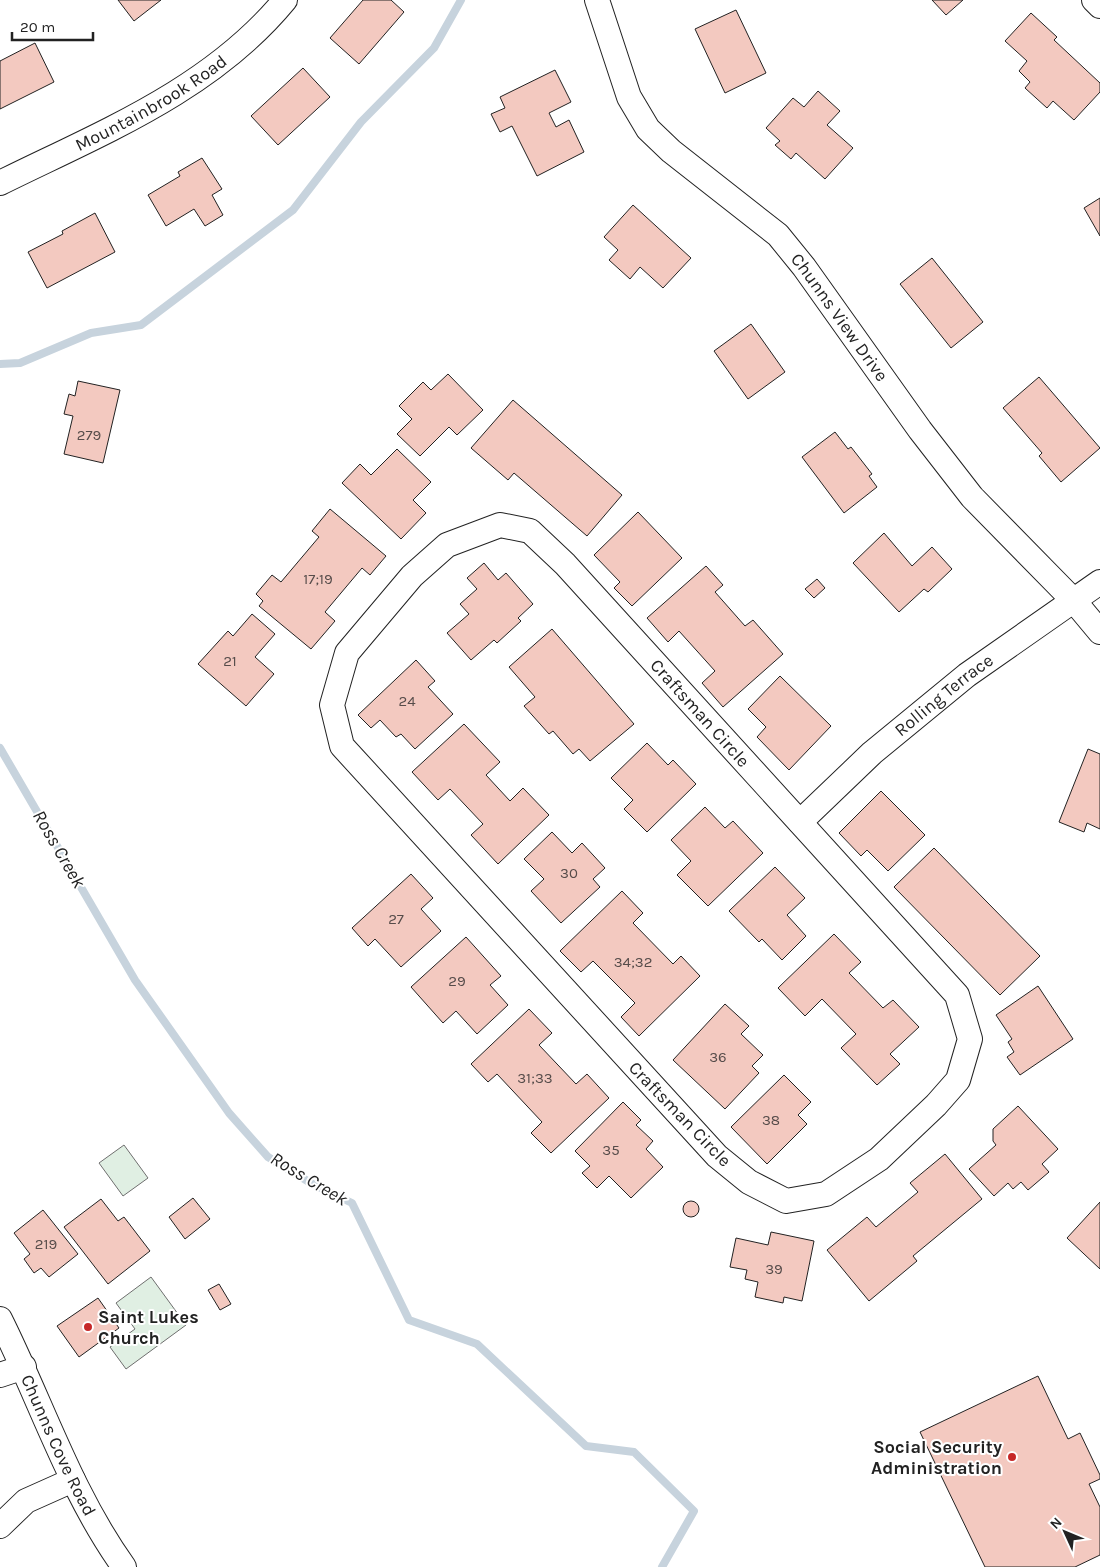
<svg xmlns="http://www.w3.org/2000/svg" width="1100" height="1567" viewBox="0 0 1100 1567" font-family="Karla,sans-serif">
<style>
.green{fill:#e0efe3;stroke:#6f6f6f}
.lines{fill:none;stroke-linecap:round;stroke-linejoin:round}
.stream{stroke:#c7d3dd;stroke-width:8}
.building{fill:#f3c9c0;stroke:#222}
.minor-casing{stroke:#222;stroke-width:26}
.minor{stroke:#fff;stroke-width:24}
.poi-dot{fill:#c62828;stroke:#fff;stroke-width:2}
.labels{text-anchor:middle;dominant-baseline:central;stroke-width:4;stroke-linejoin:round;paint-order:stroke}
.number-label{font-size:15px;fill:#564c4a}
.street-label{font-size:18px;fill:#222;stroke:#fff}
.poi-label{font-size:18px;font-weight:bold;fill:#222;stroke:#fff;text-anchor:start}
.water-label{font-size:19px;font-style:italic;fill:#222;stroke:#fff}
</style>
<rect width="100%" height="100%" fill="#fff"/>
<g class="green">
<path d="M124,1145L148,1178L123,1196L99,1163Z"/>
<path d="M151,1277L186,1325L126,1369L110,1347L135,1329L116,1303Z"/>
</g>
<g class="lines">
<g class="stream">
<path d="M0,364L20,363L91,333L141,325L293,210L361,122L434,48L461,0"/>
<path d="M0,748L135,980L229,1113L268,1157L314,1185L352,1203L409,1320L477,1344L586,1446L634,1452L694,1511L662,1567"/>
</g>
</g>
<g class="building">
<path d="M118,0H161L134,21Z"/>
<path d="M363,0H391L404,12L359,64L330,38Z"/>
<path d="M932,0H963L946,15Z"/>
<path d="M736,10L766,73L725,93L695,29Z"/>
<path d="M1031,13L1057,37L1054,40L1100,83V92L1074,120L1053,101L1047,108L1025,88L1030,82L1019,71L1027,61L1005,41Z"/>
<path d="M35,43L54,82L0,109V61Z"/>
<path d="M303,68L330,97L278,145L251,116Z"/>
<path d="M555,70L571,102L549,113L556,127L569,120L584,152L537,176L512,126L500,132L491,114L505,108L500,97Z"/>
<path d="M818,91L840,111L827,125L853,148L825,179L796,153L791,159L775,145L780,141L766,128L793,98L804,107Z"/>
<path d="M202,158L222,189L212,195L223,215L205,226L194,209L166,226L148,195L180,176L178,172Z"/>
<path d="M1100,198V236L1084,208Z"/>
<path d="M633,205L691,258L663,288L640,267L630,279L609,260L618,250L604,237Z"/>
<path d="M95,213L115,252L47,288L28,252L63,234L62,231Z"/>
<path d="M932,258L983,322L951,348L900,284Z"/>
<path d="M751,324L785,372L748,399L714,351Z"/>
<path d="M448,374L483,410L457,435L449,427L420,456L397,434L412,419L399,406L423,382L431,390Z"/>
<path d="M1039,377L1100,448L1061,482L1039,456L1042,453L1003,408Z"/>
<path d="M78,381L120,390L103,463L64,454L73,416L64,414L69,394L75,396Z"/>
<path d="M513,400L622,495L587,536L514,473L508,480L471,448Z"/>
<path d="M835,432L848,449L851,447L872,474L869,476L877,487L844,513L802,457Z"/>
<path d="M397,449L431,482L413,500L426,513L401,539L342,483L360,464L371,475Z"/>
<path d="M330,509L386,556L370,575L362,568L325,612L335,621L311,649L259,606L263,601L256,594L272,575L281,582L319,537L312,531Z"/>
<path d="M638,512L682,558L632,606L614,588L620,582L594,555Z"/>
<path d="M884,533L912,566L932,547L952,569L928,592L924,589L899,612L853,563Z"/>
<path d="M484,563L498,580L506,573L533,604L518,618L521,621L497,643L494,640L471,660L447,633L469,614L460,604L477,589L467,578Z"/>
<path d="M706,566L723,585L715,592L745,626L753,620L783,654L723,707L702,683L715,671L679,631L668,642L647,618Z"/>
<path d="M817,579L825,588L814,598L805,589Z"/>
<path d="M252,614L275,634L255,657L274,674L246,706L198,664L228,631L233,636Z"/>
<path d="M552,629L634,724L590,761L579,749L573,754L553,731L549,734L524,706L535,697L509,667Z"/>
<path d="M416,660L435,681L428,687L453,714L415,749L401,734L396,737L380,720L371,728L358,715Z"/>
<path d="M780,676L831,726L789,770L757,737L766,727L748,709Z"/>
<path d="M464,724L500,762L486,775L510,801L523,788L549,815L498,864L471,835L483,824L450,789L438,800L412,772Z"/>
<path d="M647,743L668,765L673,760L696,784L647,832L624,809L633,800L611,778Z"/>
<path d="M1088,749L1100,754V829L1087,823L1084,832L1059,822Z"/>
<path d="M881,791L925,835L888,871L867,850L861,856L839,833Z"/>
<path d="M705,807L725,828L733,821L763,853L708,906L677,875L691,861L671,840Z"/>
<path d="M552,832L572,853L582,843L605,868L593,879L600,887L561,923L531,891L544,879L524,859Z"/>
<path d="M934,848L1040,956L1000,995L894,887Z"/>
<path d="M775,867L805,898L787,915L806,936L782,960L762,939L759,942L729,911Z"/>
<path d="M411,874L433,898L421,909L441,931L401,967L375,939L368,946L352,928Z"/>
<path d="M622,891L643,913L633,923L673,964L681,956L700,976L639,1036L621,1017L635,1003L593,961L581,972L560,951Z"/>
<path d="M834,934L861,962L849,973L883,1008L893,1000L919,1027L890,1054L900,1064L877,1085L841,1048L856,1034L822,999L805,1016L778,988Z"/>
<path d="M466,937L501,976L490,985L508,1005L477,1034L456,1011L443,1023L411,987Z"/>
<path d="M1038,986L1073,1039L1020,1075L1007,1057L1014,1052L1008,1042L1012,1039L996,1015Z"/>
<path d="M725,1004L749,1026L741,1034L763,1055L752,1066L759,1073L725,1109L673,1060Z"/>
<path d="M529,1009L552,1033L539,1045L576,1084L587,1074L609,1098L551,1153L531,1133L542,1122L497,1074L488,1082L471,1064Z"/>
<path d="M784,1075L811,1102L798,1115L807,1124L767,1164L731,1127Z"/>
<path d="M623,1102L641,1120L636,1125L653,1141L646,1149L663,1167L631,1198L609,1176L597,1188L582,1173L590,1166L575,1151Z"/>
<path d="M1018,1106L1058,1149L1042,1164L1049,1172L1028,1190L1021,1182L1013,1189L1008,1183L994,1196L969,1169L996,1145L993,1141V1129Z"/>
<path d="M945,1154L982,1199L913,1256L917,1261L869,1301L827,1250L867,1217L876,1227L918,1192L910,1183Z"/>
<path d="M193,1198L210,1219L185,1239L169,1217Z"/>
<path d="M101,1199L118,1221L124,1217L150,1251L108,1284L64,1227Z"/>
<circle cx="691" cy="1209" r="8"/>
<path d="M1100,1202V1269L1067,1238Z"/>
<path d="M43,1210L78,1254L49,1277L41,1268L34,1273L24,1259L30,1254L14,1233Z"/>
<path d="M771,1232L814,1241L802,1301L784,1297L783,1303L755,1297L758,1282L745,1279L747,1270L730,1267L736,1238L768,1245Z"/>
<path d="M219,1284L231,1304L220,1310L208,1290Z"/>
<path d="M98,1298L119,1328L79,1357L57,1326Z"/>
<path d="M1038,1376L1068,1439L1080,1433L1100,1475V1479L1089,1484L1100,1507V1555L1075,1567H985L920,1432Z"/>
</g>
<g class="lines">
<defs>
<g id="minor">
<path id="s1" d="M597,0L629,97L648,129L671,151L778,235L804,267L920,430L972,497L1075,602L1100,632"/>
<path d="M1094,0L1100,6"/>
<path id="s2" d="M0,183C101,133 211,90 285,0"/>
<path d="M500,525L530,531L565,564L957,995L970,1039L958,1080L936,1105L879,1159L826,1194L786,1201L749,1182L717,1156L342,746L332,705L347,653L412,576L447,545Z"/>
<path id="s3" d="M800,822L872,753L967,675L1100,582"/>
<path id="s4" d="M0,1319C41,1401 70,1492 124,1567"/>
<path d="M0,1375L24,1367"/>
<path d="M0,1526L26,1501L73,1480"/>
</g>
</defs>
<use href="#minor" class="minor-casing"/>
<use href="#minor" class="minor"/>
</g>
<g class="poi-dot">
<circle cx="88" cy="1327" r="5"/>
<circle cx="1012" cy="1457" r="5"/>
</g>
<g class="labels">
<g class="number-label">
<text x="89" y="435">279</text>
<text x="318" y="579">17;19</text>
<text x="230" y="661">21</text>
<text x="407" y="701">24</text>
<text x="569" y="873">30</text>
<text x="396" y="919">27</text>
<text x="633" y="962">34;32</text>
<text x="457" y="981">29</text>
<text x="718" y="1057">36</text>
<text x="535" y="1078">31;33</text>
<text x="771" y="1120">38</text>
<text x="611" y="1150">35</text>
<text x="46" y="1244">219</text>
<text x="774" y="1269">39</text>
</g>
<g class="street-label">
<text stroke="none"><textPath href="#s2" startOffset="171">Mountainbrook Road</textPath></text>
<text stroke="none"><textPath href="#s1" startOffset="410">Chunns View Drive</textPath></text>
<text stroke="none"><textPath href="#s3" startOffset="192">Rolling Terrace</textPath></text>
<text transform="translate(700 713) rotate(48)">Craftsman Circle</text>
<text transform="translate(680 1114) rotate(46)">Craftsman Circle</text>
<text stroke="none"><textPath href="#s4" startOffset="139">Chunns Cove Road</textPath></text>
</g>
<g class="poi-label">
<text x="98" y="1317">Saint Lukes<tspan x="98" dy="21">Church</tspan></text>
<text x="1002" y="1447" text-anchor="end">Social Security<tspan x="1002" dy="21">Administration</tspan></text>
</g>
<g class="water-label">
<text transform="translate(59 849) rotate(60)">Ross Creek</text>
<text transform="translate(309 1179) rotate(31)">Ross Creek</text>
</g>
</g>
<g transform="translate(1065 1532) rotate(314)" stroke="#ffffff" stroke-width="4" paint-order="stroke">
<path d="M0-4L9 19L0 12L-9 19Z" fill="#222222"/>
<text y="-8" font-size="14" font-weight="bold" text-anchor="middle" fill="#222222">N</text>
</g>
<path d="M12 32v8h81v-8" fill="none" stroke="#222222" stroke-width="2.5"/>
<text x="20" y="32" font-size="15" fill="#222222" stroke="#ffffff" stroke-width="4" paint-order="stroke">20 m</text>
</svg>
